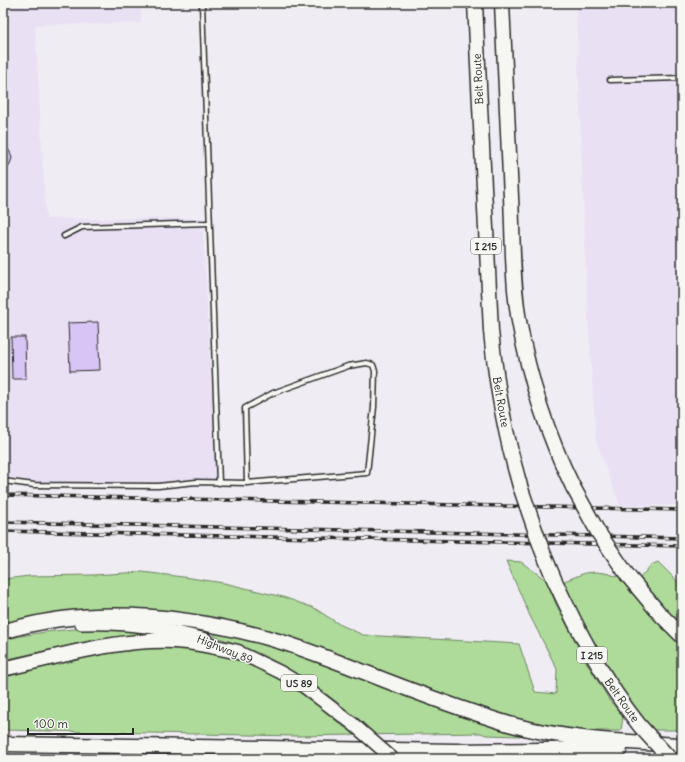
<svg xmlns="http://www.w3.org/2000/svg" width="685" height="762" viewBox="0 0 685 762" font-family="Delius,sans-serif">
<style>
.built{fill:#e9e0f4}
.green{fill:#aedb9a;stroke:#6c8362}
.building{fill:#d9c5f5;stroke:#2b2b2b}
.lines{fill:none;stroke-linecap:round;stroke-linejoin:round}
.service-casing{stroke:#2b2b2b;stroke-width:7}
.secondary-casing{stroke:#2b2b2b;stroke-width:14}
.primary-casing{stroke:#2b2b2b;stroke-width:15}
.motorway-casing{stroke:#2b2b2b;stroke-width:17}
.service{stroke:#f6f6f2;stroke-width:4}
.secondary{stroke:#f6f6f2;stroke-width:11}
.primary{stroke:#f6f6f2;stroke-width:12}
.motorway{stroke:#f6f6f2;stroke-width:14}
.rail-casing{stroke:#2b2b2b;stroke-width:3.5}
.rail{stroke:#f6f6f2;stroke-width:2;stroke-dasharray:6;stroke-linecap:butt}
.primary-bridge-casing{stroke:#2b2b2b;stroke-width:15;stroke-linecap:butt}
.motorway-bridge-casing{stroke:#2b2b2b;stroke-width:17;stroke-linecap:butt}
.primary-bridge{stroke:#f6f6f2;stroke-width:12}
.motorway-bridge{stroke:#f6f6f2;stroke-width:14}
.labels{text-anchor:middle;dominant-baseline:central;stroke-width:3;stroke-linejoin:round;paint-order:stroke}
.shield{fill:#f6f6f2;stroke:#686867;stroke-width:1}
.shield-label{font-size:10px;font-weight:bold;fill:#2b2b2b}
.street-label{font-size:11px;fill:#2b2b2b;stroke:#f6f6f2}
</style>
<rect width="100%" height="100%" fill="#f0ecf3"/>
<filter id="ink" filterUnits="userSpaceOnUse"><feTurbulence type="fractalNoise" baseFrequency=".025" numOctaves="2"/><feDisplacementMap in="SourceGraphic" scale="8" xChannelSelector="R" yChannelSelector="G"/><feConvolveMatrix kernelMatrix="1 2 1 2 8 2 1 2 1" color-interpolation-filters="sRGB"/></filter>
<g filter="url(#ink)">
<g class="built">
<path d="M3,3H141V23L35,25L46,219L202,218L217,486L164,488L3,484Z"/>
<path d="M576,3H682V505L620,506L596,441L587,298Z"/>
</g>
<g class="green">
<path d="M506,561L521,562L546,580L556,604L585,660L610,701L623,716L621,731H572L506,716L226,622L49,615L3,624V579L30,576L93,575L142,572L183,577L224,583L283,597L314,608L339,624L363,635L519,644L535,692L556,694L557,669L530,616Z"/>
<path d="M658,562L682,586V626L656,599L640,578L651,565Z"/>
<path d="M596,572L605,573L623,578L650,613L682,645V730H651C616,684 589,634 562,582L585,573Z"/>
<path d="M88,628H120L158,633L113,639L49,650L3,660V640C31,633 59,630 88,628Z"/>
<path d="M215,631L259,640L521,732L520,736L486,735L481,733L296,736L3,730V674L74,657L167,645L226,656L257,668L289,685L316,704L345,728L363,723C355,716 347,710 339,704C300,672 262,652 214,636Z"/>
</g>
<g class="building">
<path d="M3,142L10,152L12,158L10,164L3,173Z"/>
<path d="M98,322L100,370L70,371L68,323Z"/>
<path d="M11,337H25L26,379H12Z"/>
</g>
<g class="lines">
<defs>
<g id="service">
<path d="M202,3L219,483"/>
<path d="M610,80L682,78"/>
<path d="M64,236L82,227L209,223"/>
<path d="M3,481L34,485L158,486L196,482L247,483L367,473L374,407L375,371L373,365L367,363L348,366L273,393L245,408L247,483"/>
</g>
<path id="secondary" d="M81,624C124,622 165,628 206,639"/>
<path id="primary" d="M238,652L280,672L302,685L353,724"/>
<g id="motorway">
<path d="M475,3L491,331C496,384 505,435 520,486"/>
<path d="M502,3C505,68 508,132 511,197C513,238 512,280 519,321C529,378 547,434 573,487"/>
<path d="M628,576L659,613L682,636"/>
<path d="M554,579C578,631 604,681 640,726"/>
<path d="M6,631C91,605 184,615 268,638C301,647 332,660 364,672C412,691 460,709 509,724C565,740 624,742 682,745"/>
<path d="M3,669C57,657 119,638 175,641C196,642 217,647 238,652"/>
<path d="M3,744L456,751L620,749"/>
</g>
</defs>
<use href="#service" class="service-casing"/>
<use href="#secondary" class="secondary-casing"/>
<use href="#primary" class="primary-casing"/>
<use href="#motorway" class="motorway-casing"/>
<use href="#service" class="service"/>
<use href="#secondary" class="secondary"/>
<use href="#primary" class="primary"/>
<use href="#motorway" class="motorway"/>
<defs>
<g id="rail">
<path d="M3,495L682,510"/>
<path d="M3,522L682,538"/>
<path d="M3,531L682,546"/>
</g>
</defs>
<use href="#rail" class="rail-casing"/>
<use href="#rail" class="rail"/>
<defs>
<path id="primary-bridge" d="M353,724L393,759"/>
<g id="motorway-bridge">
<path d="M520,486L542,550L554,579"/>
<path d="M573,487L598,532L628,576"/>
<path d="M640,726L670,759"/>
</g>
</defs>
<use href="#primary-bridge" class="primary-bridge-casing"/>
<use href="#motorway-bridge" class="motorway-bridge-casing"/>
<use href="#primary-bridge" class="primary-bridge"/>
<use href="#motorway-bridge" class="motorway-bridge"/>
</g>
</g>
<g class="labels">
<g class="shield">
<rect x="471" y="238" width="30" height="16" rx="3"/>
<rect x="577" y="647" width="30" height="16" rx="3"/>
<rect x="281" y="675" width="36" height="16" rx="3"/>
</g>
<g class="shield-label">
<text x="486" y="246">I 215</text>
<text x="592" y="655">I 215</text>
<text x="299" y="683">US 89</text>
</g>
<g class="street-label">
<text transform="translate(478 79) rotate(-93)">Belt Route</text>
<text transform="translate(501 402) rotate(80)">Belt Route</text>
<text transform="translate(225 649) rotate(22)">Highway 89</text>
<text transform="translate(622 700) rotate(55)">Belt Route</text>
</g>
</g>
<rect width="685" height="762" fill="none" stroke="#f6f6f2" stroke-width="16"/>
<rect x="8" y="8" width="669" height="746" fill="none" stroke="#2b2b2b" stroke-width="1.5" filter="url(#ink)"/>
<path d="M28 728v6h105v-6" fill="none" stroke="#2b2b2b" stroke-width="2"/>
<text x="34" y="728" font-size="12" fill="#2b2b2b" stroke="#f6f6f2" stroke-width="3" paint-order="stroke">100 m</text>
</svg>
